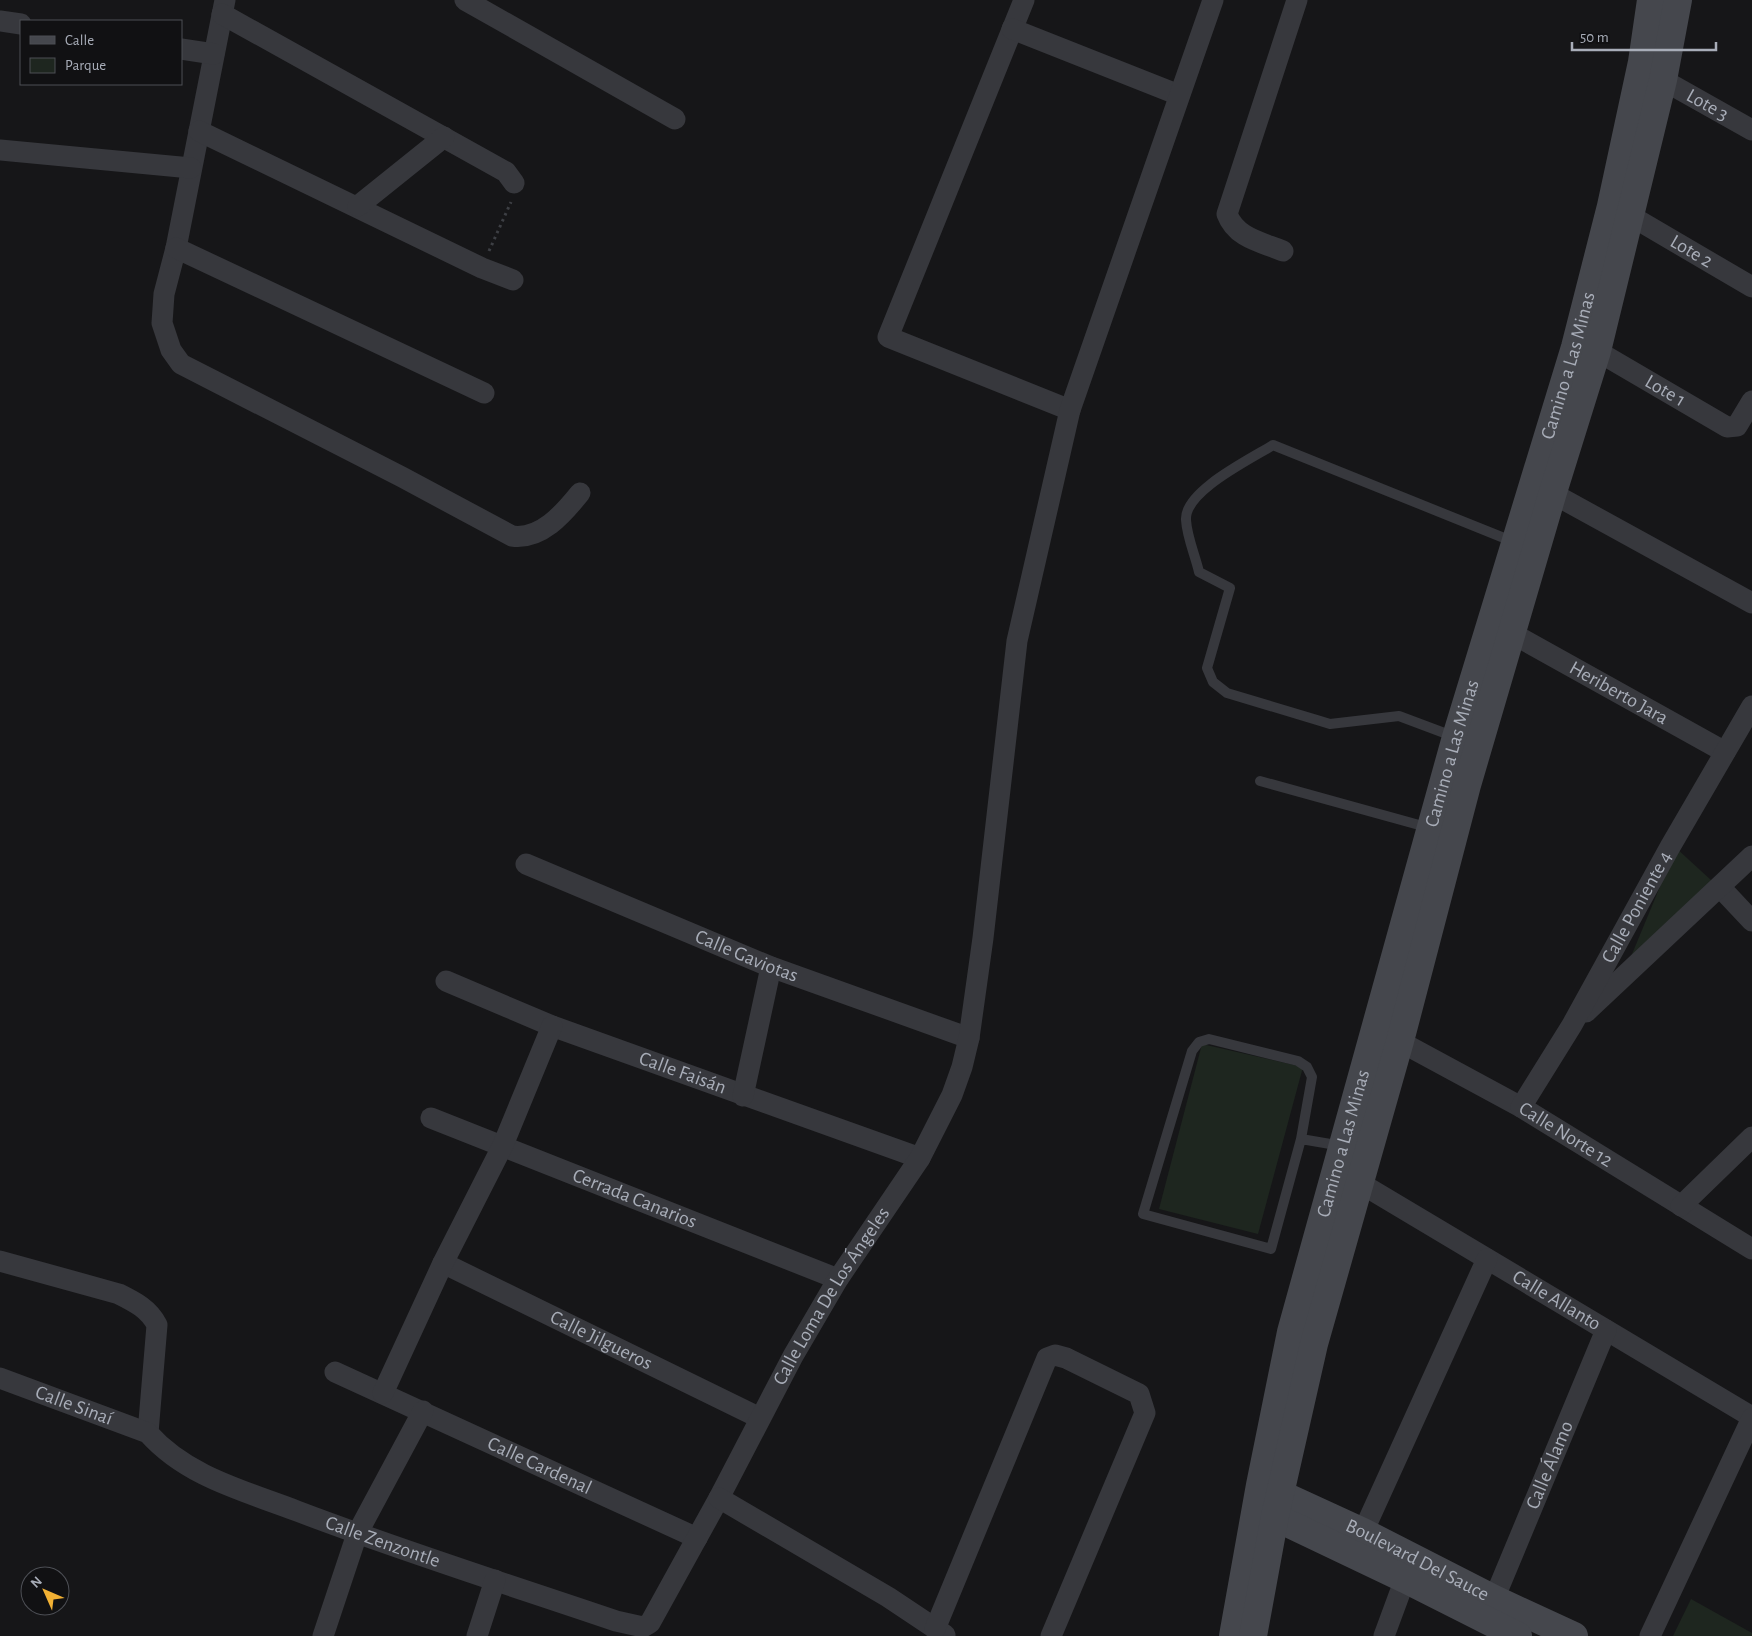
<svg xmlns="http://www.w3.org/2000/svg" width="1752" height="1636" viewBox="0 0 1752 1636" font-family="'Alegreya Sans',sans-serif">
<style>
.green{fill:#1e261f}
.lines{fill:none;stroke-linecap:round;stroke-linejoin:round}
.path{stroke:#3d3f44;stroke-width:3;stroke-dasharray:2.5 4;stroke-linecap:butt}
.lane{stroke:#37383d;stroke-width:10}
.street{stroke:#37383d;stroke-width:21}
.secondary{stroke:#45474d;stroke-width:28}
.labels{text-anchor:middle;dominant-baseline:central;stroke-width:4;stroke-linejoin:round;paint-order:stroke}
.street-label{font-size:20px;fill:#a8adb8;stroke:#111113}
</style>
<rect width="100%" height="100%" fill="#161618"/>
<g class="green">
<path d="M1676,848L1712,881L1625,971Z"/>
<path d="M1202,1044L1303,1067L1258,1234L1159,1209Z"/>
<path d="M1691,1599L1752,1633V1636H1673Z"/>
</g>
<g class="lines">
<path class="path" d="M489,251L511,202"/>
<g class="lane">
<path d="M1455,737L1399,716L1330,724L1317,720L1227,693L1213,682L1207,668L1230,588L1199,572C1195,555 1187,537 1186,520C1184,491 1251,459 1273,445L1514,542"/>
<path d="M1260,781L1430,828"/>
<path d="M1301,1139L1312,1077L1307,1067L1298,1061L1209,1039L1199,1042L1192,1051L1143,1214L1271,1249L1301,1139L1342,1146"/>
</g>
<g class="street">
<path d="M225,0L176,248L164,294L162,323L171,350L181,364L402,477L512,536C541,540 563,514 580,493"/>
<path d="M465,0L675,119"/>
<path d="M1024,0L888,337L1070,410"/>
<path d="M222,14L506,172L514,183"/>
<path d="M0,21L21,24"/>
<path d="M1012,29L1179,95"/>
<path d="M181,49L214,54"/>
<path id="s1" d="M1663,80L1752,130"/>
<path d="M199,131L482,268L513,280"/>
<path d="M0,150L191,168"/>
<path d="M358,206L444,137"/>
<path id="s2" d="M1631,216L1752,287"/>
<path d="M176,248L484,393"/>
<path d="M1283,251C1261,242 1236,238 1227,214L1297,0"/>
<path id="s3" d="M1597,351L1727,427L1737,426L1752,401"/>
<path d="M1539,486L1752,603"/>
<path id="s4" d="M1513,634L1725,752"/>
<path id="s5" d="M526,864L771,967L969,1038"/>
<path d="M1720,887L1752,921"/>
<path id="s6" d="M446,981L552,1026L920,1158"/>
<path d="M1586,1012L1752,856"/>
<path id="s7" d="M1386,1034L1521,1107L1752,1249"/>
<path d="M743,1096L771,967"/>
<path id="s8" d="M1521,1107L1572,1025L1670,847L1752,706"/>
<path id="s9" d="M431,1118L838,1279"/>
<path id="s10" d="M1360,1183L1752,1417"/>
<path d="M1681,1206L1752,1137"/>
<path d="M0,1261L119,1294C135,1302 149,1309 157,1325L148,1433"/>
<path id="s11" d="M443,1263L760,1418"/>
<path id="s12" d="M335,1372L697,1538"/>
<path id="s13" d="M0,1378L148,1433C187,1477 245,1491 297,1511C402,1551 510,1585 616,1621L643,1627L650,1623L719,1498L793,1356L838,1279L920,1158L952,1095L962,1067L969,1038L983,938L1017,641L1070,410L1213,0"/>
<path d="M383,1393L443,1263L503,1145L552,1026"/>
<path d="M719,1498L888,1597L945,1635"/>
<path d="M1363,1532L1487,1259"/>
<path id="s14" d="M1494,1599L1606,1330"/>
<path d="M935,1629L1047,1358L1055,1355L1066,1358L1139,1394L1145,1413L1051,1636"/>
<path d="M323,1636L357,1534L423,1411"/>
<path d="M477,1636L495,1580"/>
<path d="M1384,1636L1405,1579"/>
<path d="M1650,1636L1752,1418"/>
</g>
<g class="secondary">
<path id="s15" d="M1265,1487L1363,1532L1494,1599L1574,1636"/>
<path d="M1260,1510L1405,1579L1518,1636"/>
<path id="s16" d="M1233,1636L1260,1485L1291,1332L1456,737L1575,347L1611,206L1642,62L1651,0"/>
<path d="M1253,1636L1275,1516L1314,1344L1400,1041L1467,785L1553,492L1597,351L1663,80L1678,0"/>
</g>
</g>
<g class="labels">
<g class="street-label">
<text stroke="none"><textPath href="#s1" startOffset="51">Lote 3</textPath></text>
<text stroke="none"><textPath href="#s2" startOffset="70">Lote 2</textPath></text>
<text stroke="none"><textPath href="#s16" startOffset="1315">Camino a Las Minas</textPath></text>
<text stroke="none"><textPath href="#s3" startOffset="79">Lote 1</textPath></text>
<text stroke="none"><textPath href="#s4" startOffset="121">Heriberto Jara</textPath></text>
<text stroke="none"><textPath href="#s16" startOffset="910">Camino a Las Minas</textPath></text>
<text stroke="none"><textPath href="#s8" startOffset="231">Calle Poniente 4</textPath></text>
<text stroke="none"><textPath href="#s5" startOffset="239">Calle Gaviotas</textPath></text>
<text stroke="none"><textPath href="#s6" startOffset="254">Calle Faisán</textPath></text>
<text stroke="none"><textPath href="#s7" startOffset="206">Calle Norte 12</textPath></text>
<text stroke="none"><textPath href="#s16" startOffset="505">Camino a Las Minas</textPath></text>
<text stroke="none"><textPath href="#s9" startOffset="219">Cerrada Canarios</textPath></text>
<text stroke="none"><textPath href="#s13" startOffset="1075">Calle Loma De Los Ángeles</textPath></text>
<text stroke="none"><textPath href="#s10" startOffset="229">Calle Allanto</textPath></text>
<text stroke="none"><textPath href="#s11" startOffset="176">Calle Jilgueros</textPath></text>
<text stroke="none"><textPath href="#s13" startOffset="79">Calle Sinaí</textPath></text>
<text stroke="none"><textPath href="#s12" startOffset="225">Calle Cardenal</textPath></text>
<text stroke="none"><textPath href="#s14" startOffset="145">Calle Álamo</textPath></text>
<text stroke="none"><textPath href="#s13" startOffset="419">Calle Zenzontle</textPath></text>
<text stroke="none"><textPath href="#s15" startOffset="169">Boulevard Del Sauce</textPath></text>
</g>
</g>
<rect x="20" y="20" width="162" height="65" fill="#111113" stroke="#4d4f55"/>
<rect x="30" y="36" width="25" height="8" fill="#45474d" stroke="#4d4f55"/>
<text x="65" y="45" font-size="15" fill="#a8adb8">Calle</text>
<rect x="30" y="58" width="25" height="15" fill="#1e261f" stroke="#4d4f55"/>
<text x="65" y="70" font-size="15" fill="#a8adb8">Parque</text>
<g transform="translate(45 1591) rotate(315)"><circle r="24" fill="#111113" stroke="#4d4f55"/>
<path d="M0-4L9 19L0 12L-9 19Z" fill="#f2b134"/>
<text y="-8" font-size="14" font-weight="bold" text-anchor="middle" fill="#a8adb8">N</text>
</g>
<path d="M1572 42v8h144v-8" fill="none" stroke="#a8adb8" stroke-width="2.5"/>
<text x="1580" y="42" font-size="15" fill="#a8adb8" stroke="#111113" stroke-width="4" paint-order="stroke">50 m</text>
</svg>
